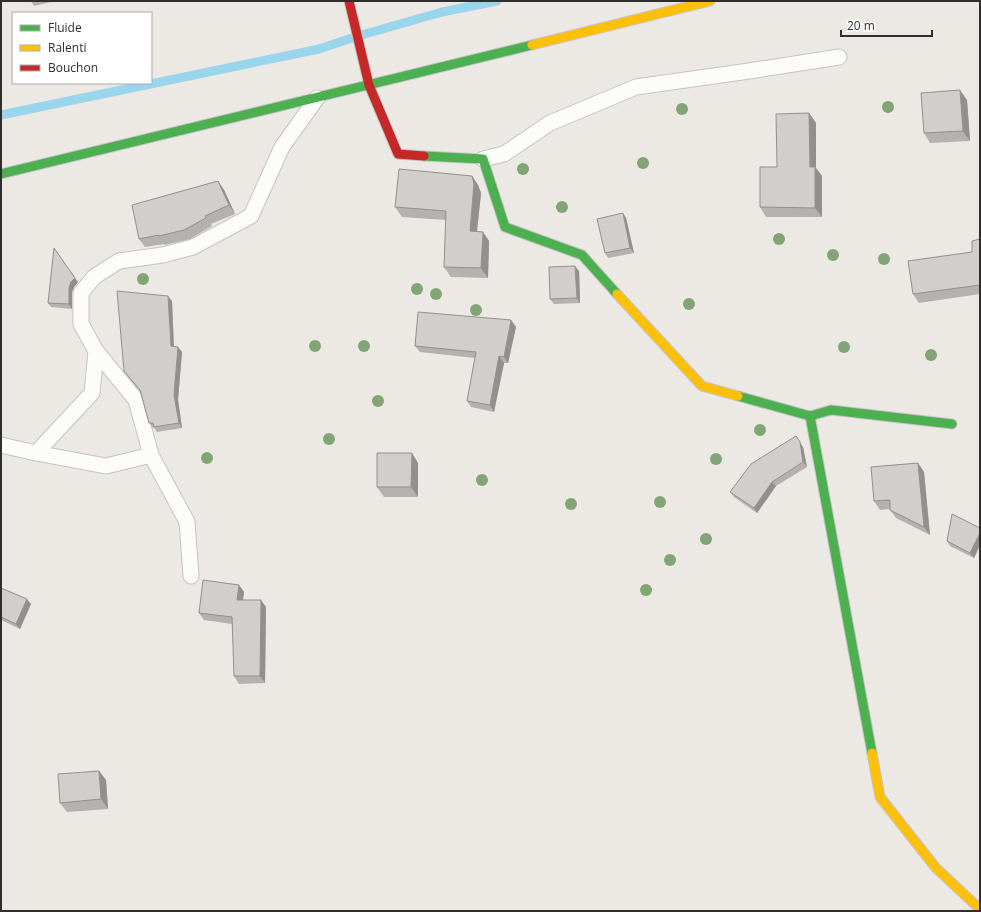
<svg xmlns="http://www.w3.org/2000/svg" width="981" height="912" viewBox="0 0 981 912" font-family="'Open Sans',sans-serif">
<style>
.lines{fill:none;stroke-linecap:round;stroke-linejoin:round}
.stream{stroke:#99d6ec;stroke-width:9}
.lane-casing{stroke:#c5c4c5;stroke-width:17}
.fast-casing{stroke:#c5c4c5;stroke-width:11}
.slow-casing{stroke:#c5c4c5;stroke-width:11}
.jam-casing{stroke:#c5c4c5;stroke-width:11}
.lane{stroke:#fcfcfb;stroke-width:15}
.fast{stroke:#4caf50;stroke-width:9}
.slow{stroke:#ffc107;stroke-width:9}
.jam{stroke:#c62828;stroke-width:9}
.tree{fill:#82a575}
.wall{fill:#b4b1af}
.shaded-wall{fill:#92908e}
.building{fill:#d1cecb;stroke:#92908e}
</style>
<rect width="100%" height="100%" fill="#ece8e4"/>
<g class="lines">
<path class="stream" d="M1,115L319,49L358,36L442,12L497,1"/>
<defs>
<g id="lane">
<path d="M483,159L504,154L550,123L636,87L749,71L839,57"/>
<path d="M1,445L36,453L106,466L151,455L187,522L191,576"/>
<path d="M36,453L92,393L96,351"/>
<path d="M151,455L136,400L96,351L81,324V293L94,277L119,261L163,255L193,247L251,216L282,147L317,98"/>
</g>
<g id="fast">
<path d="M424,156L483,159L505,227L582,255L617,294"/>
<path d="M1,174L532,45"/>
<path d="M738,396L810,416L831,410L952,424"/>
<path d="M810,416L872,753"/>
</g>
<g id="slow">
<path d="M532,45L710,1"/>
<path d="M617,294L702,386L738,396"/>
<path d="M872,753L880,797L936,868L980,909"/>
</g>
<path id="jam" d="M349,1L369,85L398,154L424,156"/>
</defs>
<use href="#lane" class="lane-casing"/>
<use href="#fast" class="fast-casing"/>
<use href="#slow" class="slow-casing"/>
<use href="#jam" class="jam-casing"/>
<use href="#lane" class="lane"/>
<use href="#fast" class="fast"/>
<use href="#slow" class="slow"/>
<use href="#jam" class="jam"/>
</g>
<g class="tree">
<circle cx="888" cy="107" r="6"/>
<circle cx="682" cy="109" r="6"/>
<circle cx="643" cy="163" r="6"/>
<circle cx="523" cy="169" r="6"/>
<circle cx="562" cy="207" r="6"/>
<circle cx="779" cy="239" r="6"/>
<circle cx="833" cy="255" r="6"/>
<circle cx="884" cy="259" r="6"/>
<circle cx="143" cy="279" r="6"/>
<circle cx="417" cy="289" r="6"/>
<circle cx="436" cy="294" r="6"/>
<circle cx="689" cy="304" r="6"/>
<circle cx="476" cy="310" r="6"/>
<circle cx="315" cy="346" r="6"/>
<circle cx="364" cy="346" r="6"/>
<circle cx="844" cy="347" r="6"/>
<circle cx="931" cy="355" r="6"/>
<circle cx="378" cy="401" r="6"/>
<circle cx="760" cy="430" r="6"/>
<circle cx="329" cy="439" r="6"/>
<circle cx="207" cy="458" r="6"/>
<circle cx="716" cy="459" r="6"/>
<circle cx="482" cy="480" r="6"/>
<circle cx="660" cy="502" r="6"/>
<circle cx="571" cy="504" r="6"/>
<circle cx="706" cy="539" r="6"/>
<circle cx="670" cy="560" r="6"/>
<circle cx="646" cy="590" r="6"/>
</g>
<g class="wall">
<path d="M31,1H55L34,6Z"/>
<path d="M967,100L970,141L930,143L924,133Z"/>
<path d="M809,113L816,123V168L822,176V217H766L760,207L777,167Z"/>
<path d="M472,176L478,185L481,193L477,231L483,232L489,241L488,278L451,277L444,267L446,220L402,217L395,207Z"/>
<path d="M218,181L224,190L235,214L211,224L212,226L190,239L165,245L164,244L145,247L139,239Z"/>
<path d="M623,213L626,218L634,253L608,258L605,253Z"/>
<path d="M980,239V294L919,303L913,294L972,252Z"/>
<path d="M579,271L580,303L554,304L550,299Z"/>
<path d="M78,282L74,287L72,292V309L51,307L48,303Z"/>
<path d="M172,301L174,347L182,352L178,400L182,428L157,432L154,428H153L149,423L140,391L124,371Z"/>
<path d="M511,320L516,327L508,363H504L494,412L471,407L467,401L475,358L420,352L415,346Z"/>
<path d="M803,447L807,467L776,486L757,513L734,497L730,492Z"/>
<path d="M418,463V497H384L377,487Z"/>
<path d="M918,463L924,472L930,535L896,518L890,510V509L880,510L874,501Z"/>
<path d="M980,528V545L974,558L950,546L947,541Z"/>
<path d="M239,585L244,592L243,600L266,607L265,683L239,684L234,676L232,624L204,620L199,613Z"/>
<path d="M1,588L31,604L20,629L1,620Z"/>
<path d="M99,771L106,780L108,809L67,812L60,803Z"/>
</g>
<g class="shaded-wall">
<path d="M960,90L967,100L970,141L963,131Z"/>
<path d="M809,113L816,123V168L822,176V217L815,208L810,167Z"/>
<path d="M472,176L478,185L481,193L476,241L470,231Z"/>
<path d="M218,181L224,190L235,214L229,205Z"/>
<path d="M623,213L626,218L634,253L630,248Z"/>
<path d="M483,232L489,241L488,278L481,268Z"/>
<path d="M54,248L78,282L74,287L72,292V309L69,304V288Z"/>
<path d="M575,266L579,271L580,303L577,298Z"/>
<path d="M168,296L172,301L174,351L171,346Z"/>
<path d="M511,320L516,327L508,363L504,357Z"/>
<path d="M178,347L182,352L178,400L182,428L179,423L174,395Z"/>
<path d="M499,356L504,363L494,412L490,405Z"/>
<path d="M796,436L803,447L807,467L803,462Z"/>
<path d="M412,453L418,463V497L411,487Z"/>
<path d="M918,463L924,472L930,535L924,527Z"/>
<path d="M772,482L776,486L757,513L754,508Z"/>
<path d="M980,533V545L974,558L970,553Z"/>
<path d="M239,585L244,592L242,607L237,600Z"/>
<path d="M27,599L31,604L20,629L16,624Z"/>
<path d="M261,600L266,607L265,683L260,676Z"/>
<path d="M99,771L106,780L108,809L101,799Z"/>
</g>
<g class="building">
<path d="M960,90L963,131L924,133L921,93Z"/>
<path d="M809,113L810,167H815V208L760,207V167H777L776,114Z"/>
<path d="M399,169L472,176L474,184L470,231L483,232L481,268L444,267L446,211L395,207Z"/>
<path d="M218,181L229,205L205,216L206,218L184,230L159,236V235L139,239L132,205Z"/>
<path d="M623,213L630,248L605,253L597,219Z"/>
<path d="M980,239V285L913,294L908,261L972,252V241Z"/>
<path d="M54,248L75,278L71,282L69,288V304L48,303Z"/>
<path d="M575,266L577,298L550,299L549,267Z"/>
<path d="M117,291L168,296L171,346L178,347L174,395L179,423L154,427L153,423H149L140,390L124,371Z"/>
<path d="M418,312L511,320L504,357L499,356L490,405L467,401L476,352L415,346Z"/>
<path d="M796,436L800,442L803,462L772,482L754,508L730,492L751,464Z"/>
<path d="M377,453H412L411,487H377Z"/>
<path d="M918,463L924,527L890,510V500L874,501L871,467Z"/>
<path d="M952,514L980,528V533L970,553L947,541Z"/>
<path d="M203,580L239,585L237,600H261L260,676H234L232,617L199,613Z"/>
<path d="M1,588L27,599L16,624L1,617Z"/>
<path d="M99,771L101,799L60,803L58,774Z"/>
</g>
<rect width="981" height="912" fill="none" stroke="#2e2e2e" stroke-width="4"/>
<rect x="12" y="12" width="140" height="72" fill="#ffffff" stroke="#ababab"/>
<rect x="20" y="25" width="20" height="6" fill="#4caf50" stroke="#ababab"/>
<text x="48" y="32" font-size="12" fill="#2e2e2e">Fluide</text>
<rect x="20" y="45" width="20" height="6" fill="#ffc107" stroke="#ababab"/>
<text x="48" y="52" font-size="12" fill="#2e2e2e">Ralenti</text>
<rect x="20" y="65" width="20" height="6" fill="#c62828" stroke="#ababab"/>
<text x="48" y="72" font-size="12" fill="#2e2e2e">Bouchon</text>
<path d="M841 30v6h91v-6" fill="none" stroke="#2e2e2e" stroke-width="2"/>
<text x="847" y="30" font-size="12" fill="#2e2e2e" stroke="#ffffff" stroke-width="3" paint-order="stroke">20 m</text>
</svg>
